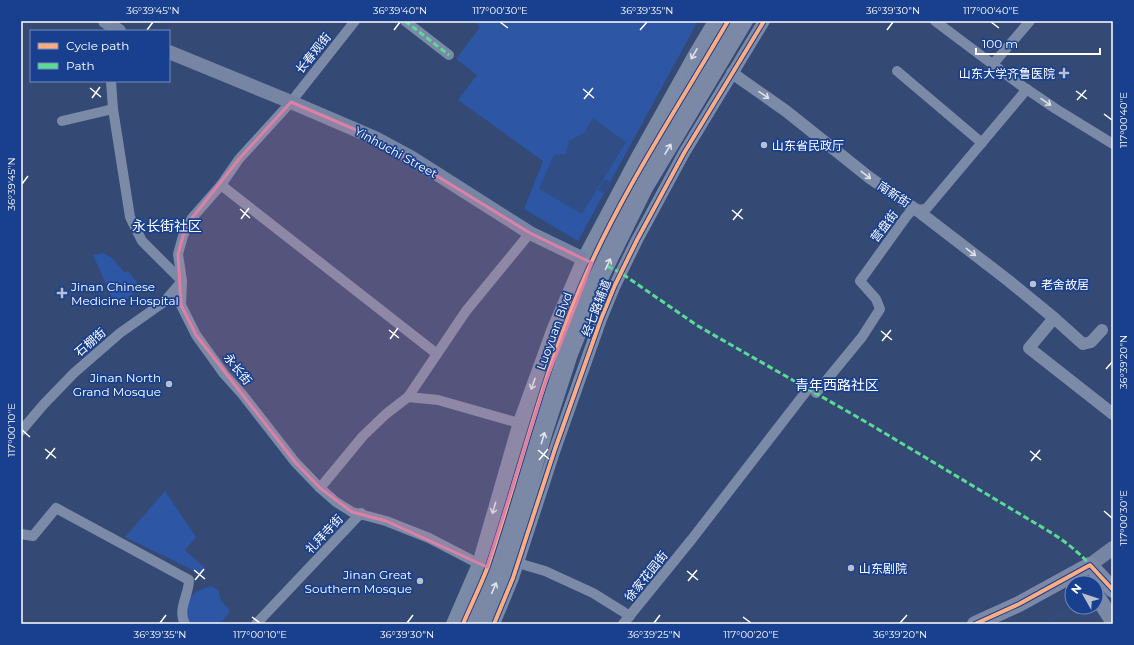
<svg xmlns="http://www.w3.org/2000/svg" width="1134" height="645" viewBox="0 0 1134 645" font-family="Montserrat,'Noto Sans SC',sans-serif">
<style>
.green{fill:#2d56a5}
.water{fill:#304d86}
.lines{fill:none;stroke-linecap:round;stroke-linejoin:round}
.stream{stroke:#304d86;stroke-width:2.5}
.minor{stroke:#7b8aa7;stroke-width:10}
.tertiary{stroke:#7b8aa7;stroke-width:12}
.secondary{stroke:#7785a4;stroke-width:14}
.primary{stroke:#7b89a7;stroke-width:16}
.quiet{stroke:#5adb95;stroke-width:3;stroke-dasharray:6 3;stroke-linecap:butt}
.cycleway-casing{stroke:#19408f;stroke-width:6}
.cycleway{stroke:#ffac80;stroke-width:4}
.oneway{stroke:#dee2e9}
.marked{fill:#dd80a5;fill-opacity:0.2;stroke:#dd80a5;stroke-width:3;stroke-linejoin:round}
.ticks{fill:none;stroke:#fff;stroke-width:1.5}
.poi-dot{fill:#b8bfce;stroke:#19408f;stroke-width:1.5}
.labels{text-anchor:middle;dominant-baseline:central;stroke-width:3.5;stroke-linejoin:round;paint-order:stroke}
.street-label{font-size:12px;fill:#fff;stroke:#19408f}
.poi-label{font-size:12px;fill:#fff;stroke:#19408f;text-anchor:start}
.quarter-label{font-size:14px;fill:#fff;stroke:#19408f}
.neatline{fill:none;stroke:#fff;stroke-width:1.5}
.ticks-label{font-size:10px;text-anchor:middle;fill:#fff}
</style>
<rect width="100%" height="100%" fill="#344974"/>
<g class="green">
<path d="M475,21H698L578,241L524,209L543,161L458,100L477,75L456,59L480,27Z"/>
<path d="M103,253L112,258L125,273L128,271L141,287L116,307L93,255Z"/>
<path d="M165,491L196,537L185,550L206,569L201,574L125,537Z"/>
<path d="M211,586L218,590L221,600L230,611L220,624H191C182,616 187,599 196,592C201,589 207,588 211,586Z"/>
</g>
<g class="water">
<path d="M593,118L626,142L582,214L539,189L554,155L566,154L569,141L584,133Z"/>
<path d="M605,179L612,183L606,194L598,190Z"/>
</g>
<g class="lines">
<path class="stream" d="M1041,624L1076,607"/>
<g class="minor">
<path d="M405,21L449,55"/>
<path d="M935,21L1019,84L1056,109L1113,144"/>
<path d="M993,64L1030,21"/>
<path d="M897,71L982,143"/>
<path d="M111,81L113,109L130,217L142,241L182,281L181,305L196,335L224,374L242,394L295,462L320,488L336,502L352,512L386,521L429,538L485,567"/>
<path d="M62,121L113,109"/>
<path d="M221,185L437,354"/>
<path d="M816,393L862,337L880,309L876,299L860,281L906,217L912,210L926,209L1027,89"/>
<path d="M408,397L438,400L519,423"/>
<path d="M21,431L44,404L74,373L120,333L164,302L182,281L178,254L183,236L192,218L221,185L239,159L291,102L355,21"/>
<path d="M320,488L363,436L386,414L408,397L466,311L530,233"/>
<path d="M21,534L33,536L56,508L189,580C189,595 177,609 185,624"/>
<path d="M511,561L545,571L593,593L630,616"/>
<path d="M256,624L361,513"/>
<path d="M623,624L692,539L808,389"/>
</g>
<g class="tertiary">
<path d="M732,73L786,111L870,178L918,211L1009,281L1054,318"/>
<path d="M1102,330L1091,342L1083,344L1054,318L1029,348L1113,414"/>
<path d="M452,624L478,564L519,422L553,328L583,258L635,160L696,51L714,21"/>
<path d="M494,624L513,578L555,449L601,319L615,285L637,240L684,153L764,21"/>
</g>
<g class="secondary">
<path d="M105,21L119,31"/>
<path d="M169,52L291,102L375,138L412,158L530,233L592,263"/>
<path d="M1090,565L1113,548"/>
</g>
<g class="primary">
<path d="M1090,565L1113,590"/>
<path d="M1096,595L1113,621"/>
<path d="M463,624C471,605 481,585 488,566C519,473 542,378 580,288C620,194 677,109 728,21"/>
<path d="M479,624L507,559L545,431L570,354L600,279L645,188L745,21"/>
<path d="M975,624L1019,604L1090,565"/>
</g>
<g class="quiet">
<path d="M405,21L449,55"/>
<path d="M607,266L621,273L698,326L866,422L1045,529C1062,539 1077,550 1090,565"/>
</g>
<defs>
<g id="cycleway">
<path d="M463,624C471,605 481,585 488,566C519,473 542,378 580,288C620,194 677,109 728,21"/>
<path d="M494,624L513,578L555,449L601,319L615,285L637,240L684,153L764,21"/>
<path d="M975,624L1019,604L1090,565L1113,590"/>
</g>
</defs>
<use href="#cycleway" class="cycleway-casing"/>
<use href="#cycleway" class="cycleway"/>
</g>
<defs><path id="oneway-shaft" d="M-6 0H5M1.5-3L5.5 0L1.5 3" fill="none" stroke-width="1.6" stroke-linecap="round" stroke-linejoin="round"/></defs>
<g class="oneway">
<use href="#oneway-shaft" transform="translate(694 54) rotate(120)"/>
<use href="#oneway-shaft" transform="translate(764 95) rotate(35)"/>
<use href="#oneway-shaft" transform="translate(1046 102) rotate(34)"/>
<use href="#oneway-shaft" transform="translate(668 149) rotate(-59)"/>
<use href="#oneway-shaft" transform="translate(866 175) rotate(38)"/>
<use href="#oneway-shaft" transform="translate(971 252) rotate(38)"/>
<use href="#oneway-shaft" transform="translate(608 264) rotate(-64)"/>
<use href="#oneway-shaft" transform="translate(533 384) rotate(110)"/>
<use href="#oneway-shaft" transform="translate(543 438) rotate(-73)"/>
<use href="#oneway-shaft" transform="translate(494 508) rotate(106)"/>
<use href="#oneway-shaft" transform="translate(494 588) rotate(-67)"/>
</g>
<path class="marked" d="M291,102L375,138L530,233L592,263L545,384L487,567L386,521L352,512L320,488L295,462L196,335L181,305L178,254L183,236L192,218L239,159Z"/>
<path class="ticks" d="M500,22L508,28M991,22L999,28M147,30L153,22M394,30L400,22M640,30L647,22M887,30L893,22M90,88L101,97M583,89L594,98M1076,91L1087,99M92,98L100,87M584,99L593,88M1077,100L1086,90M1104,114L1112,120M22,184L28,176M240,209L250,218M732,210L743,219M241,219L249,208M733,220L742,209M389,330L399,338M881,331L892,340M390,339L398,328M882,341L891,330M1106,369L1112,362M22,430L30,437M45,449L56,458M538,450L549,459M1030,451L1041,460M46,459L55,448M539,460L548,449M1031,461L1040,450M1104,511L1112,518M194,570L205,579M687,571L698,580M195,580L204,569M688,581L697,570M252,617L260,623M743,617L751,623M160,623L166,615M407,623L413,615M654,623L660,615M900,623L907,615"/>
<g class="poi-dot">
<path d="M1062 67h4v4h4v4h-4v4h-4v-4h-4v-4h4z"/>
<circle cx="764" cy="145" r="4"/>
<circle cx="1033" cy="284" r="4"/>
<path d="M60 287h4v4h4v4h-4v4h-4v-4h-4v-4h4z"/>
<circle cx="169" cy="384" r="4"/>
<circle cx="851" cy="568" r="4"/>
<circle cx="420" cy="581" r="4"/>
</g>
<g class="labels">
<g class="street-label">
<text transform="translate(313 53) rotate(-51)">长春观街</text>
<text transform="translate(396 152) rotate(29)">Yinhuchi Street</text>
<text transform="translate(894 194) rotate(34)">南新街</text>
<text transform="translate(884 226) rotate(-53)">营盘街</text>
<text transform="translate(596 308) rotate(-69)">经七路辅道</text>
<text transform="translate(554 331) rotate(-70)">Luoyuan Blvd</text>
<text transform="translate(90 342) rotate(-41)">石棚街</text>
<text transform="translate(238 369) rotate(51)">永长街</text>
<text transform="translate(324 534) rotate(-47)">礼拜寺街</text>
<text transform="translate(646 576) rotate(-51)">徐家花园街</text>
</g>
<g class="poi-label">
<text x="1055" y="73" text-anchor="end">山东大学齐鲁医院</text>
<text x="772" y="145">山东省民政厅</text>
<text x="1041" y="284">老舍故居</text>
<text x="71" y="286">Jinan Chinese<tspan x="71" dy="14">Medicine Hospital</tspan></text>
<text x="161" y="377" text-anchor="end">Jinan North<tspan x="161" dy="14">Grand Mosque</tspan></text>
<text x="859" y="568">山东剧院</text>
<text x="412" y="574" text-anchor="end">Jinan Great<tspan x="412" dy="14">Southern Mosque</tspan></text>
</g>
<g class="quarter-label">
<text x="167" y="226">永长街社区</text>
<text x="837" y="385">青年西路社区</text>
</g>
</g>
<rect width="1134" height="645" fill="none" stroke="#19408f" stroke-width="44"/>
<rect x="30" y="30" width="140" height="52" fill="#19408f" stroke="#758cbc"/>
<rect x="38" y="43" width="20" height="6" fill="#ffac80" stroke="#758cbc"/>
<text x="66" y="50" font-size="12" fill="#ffffff">Cycle path</text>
<rect x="38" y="63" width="20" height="6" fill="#5adb95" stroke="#758cbc"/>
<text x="66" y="70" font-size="12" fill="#ffffff">Path</text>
<g transform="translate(1084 595) rotate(309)"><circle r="19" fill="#19408f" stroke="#758cbc"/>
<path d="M0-3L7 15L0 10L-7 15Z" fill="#b8bfce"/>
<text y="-6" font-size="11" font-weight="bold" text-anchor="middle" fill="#ffffff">N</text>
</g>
<path d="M976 48v6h124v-6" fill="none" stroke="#ffffff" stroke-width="2"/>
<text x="982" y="48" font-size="12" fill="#ffffff" stroke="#19408f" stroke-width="3" paint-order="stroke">100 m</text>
<rect x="22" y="22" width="1090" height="601" class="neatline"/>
<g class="ticks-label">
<text x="153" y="14">36°39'45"N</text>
<text x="400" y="14">36°39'40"N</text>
<text x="500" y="14">117°00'30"E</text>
<text x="647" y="14">36°39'35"N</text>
<text x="893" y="14">36°39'30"N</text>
<text x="991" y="14">117°00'40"E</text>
<text transform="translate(1123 120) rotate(-90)" y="4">117°00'40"E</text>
<text transform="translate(11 184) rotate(-90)" y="4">36°39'45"N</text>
<text transform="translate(1123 362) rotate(-90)" y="4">36°39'20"N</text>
<text transform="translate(11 430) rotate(-90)" y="4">117°00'10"E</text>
<text transform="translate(1123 518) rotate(-90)" y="4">117°00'30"E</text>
<text x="160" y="638">36°39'35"N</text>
<text x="260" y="638">117°00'10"E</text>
<text x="407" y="638">36°39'30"N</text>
<text x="654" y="638">36°39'25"N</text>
<text x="751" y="638">117°00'20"E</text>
<text x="900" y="638">36°39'20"N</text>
</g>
</svg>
